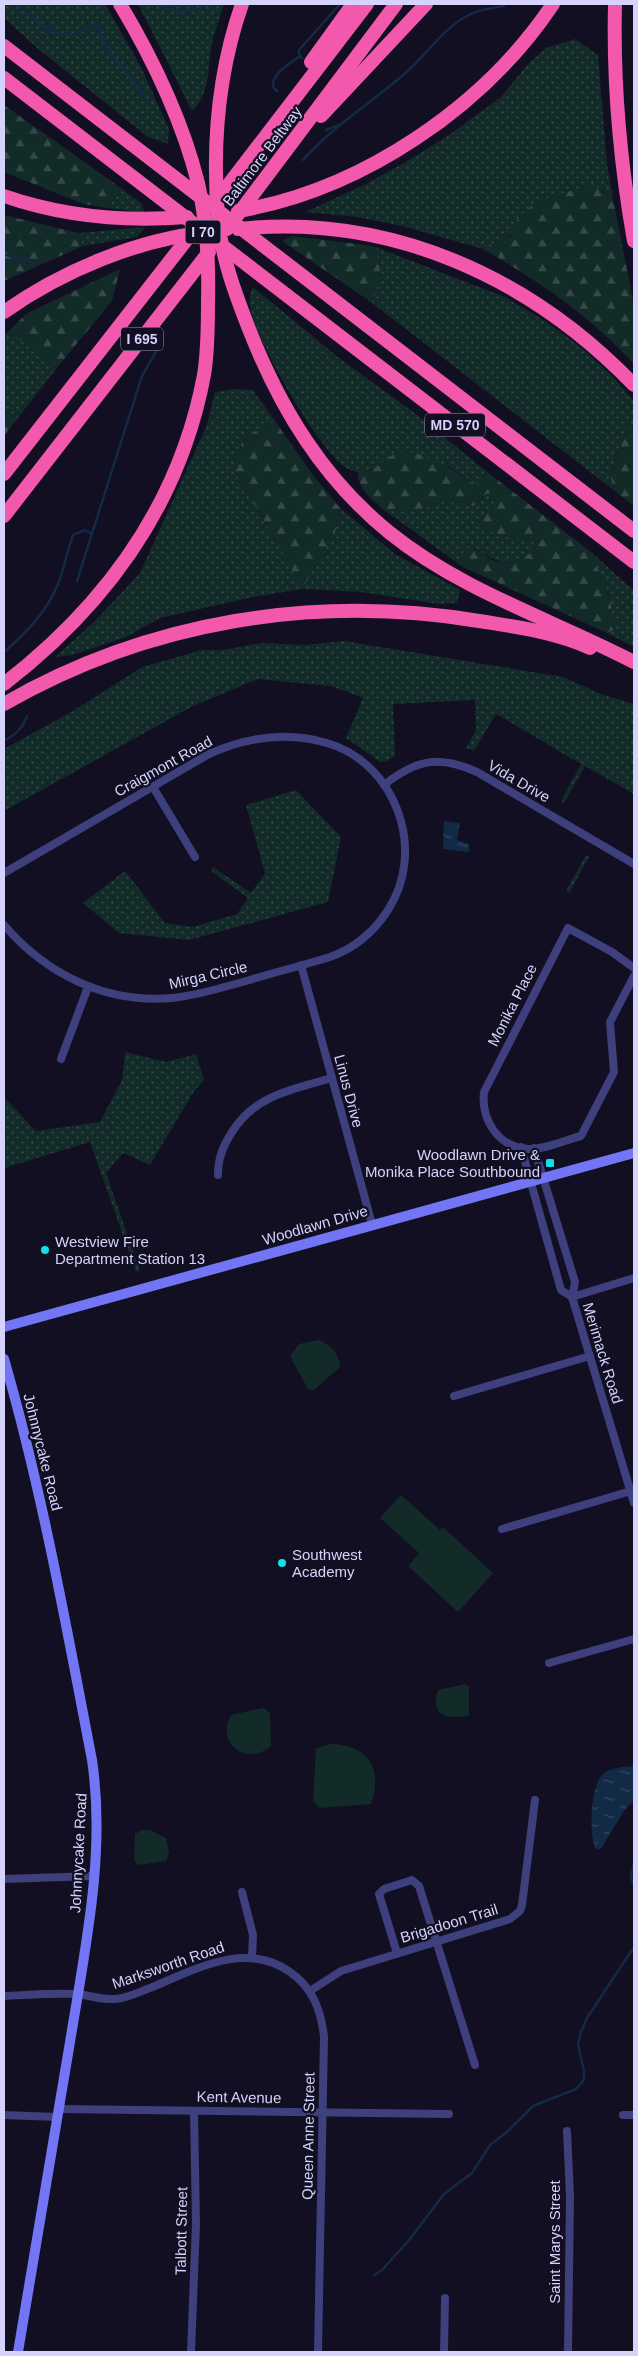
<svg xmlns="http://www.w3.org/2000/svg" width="638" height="2356" viewBox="0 0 638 2356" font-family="Arial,sans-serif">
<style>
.grass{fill:url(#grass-dots)}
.forest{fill:url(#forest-firs)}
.pitch{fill:#132b28}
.water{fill:url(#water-ripples)}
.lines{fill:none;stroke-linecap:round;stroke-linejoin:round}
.stream{stroke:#132a47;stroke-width:2.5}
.street{stroke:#3e3f7d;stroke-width:8}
.secondary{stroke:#7276f4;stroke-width:10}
.highway{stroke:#f258ab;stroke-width:14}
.poi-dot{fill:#12e0e8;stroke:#110f21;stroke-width:2}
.labels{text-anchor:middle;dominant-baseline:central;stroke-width:4.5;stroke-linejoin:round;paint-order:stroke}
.shield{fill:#110f21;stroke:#9a98ba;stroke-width:1}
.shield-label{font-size:14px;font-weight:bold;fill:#d5d3fc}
.street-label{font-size:15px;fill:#d5d3fc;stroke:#110f21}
.poi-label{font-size:15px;fill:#d5d3fc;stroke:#110f21;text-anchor:start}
</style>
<defs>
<pattern id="grass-dots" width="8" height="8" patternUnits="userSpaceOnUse" patternTransform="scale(1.25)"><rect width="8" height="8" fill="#132b28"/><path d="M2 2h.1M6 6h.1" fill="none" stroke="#344948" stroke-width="1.8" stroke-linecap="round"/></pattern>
<pattern id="forest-firs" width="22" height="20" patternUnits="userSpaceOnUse" patternTransform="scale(1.25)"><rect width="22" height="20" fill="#132b28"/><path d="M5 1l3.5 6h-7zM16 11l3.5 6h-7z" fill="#344948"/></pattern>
<pattern id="water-ripples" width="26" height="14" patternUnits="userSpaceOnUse" patternTransform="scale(1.25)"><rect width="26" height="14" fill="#132a47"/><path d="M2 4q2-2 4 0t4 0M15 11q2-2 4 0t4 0" fill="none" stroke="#344862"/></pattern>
</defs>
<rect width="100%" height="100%" fill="#110f21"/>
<g class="grass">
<path d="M4,4H105L141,67L169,129L168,144L148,137L37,48L4,18Z"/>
<path d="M138,4H224C220,19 213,34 211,49C207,72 210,94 192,111Z"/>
<path d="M575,39L598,55L607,164L613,199L602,190L483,249L406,227L358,217L305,212L366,184L411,159L449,135L501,97L527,65L546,48Z"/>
<path d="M121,188L141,203L145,213L108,208Z"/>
<path d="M146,227L137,237L83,246L78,233Z"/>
<path d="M373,246L505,297L545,321L581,347L614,378L634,401V425L629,424L610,474L616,492L371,302C382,280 383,268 373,246Z"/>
<path d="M253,287L339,358L412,411L486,471L482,481L474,484L448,466L387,458C376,468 366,476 350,470C322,458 253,336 250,305C249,298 250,293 253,287Z"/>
<path d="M9,331L56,369L17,419L4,410V335Z"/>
<path d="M235,389L253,390L275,421L244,437L233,469L277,542L335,533L340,508L395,554L460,590L457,603L439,604L361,592L303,589L253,597L160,618L126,637L73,655L55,657L94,622L140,573L207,425L215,392Z"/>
<path d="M496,493V499L481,521L507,537L524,538L534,542L535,550C509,568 500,565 475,548L460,557L463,567L384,510H418L440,502H459L473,506L487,494Z"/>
<path d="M591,552L634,591V647L607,633L613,629L611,601Z"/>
<path d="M344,641L563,677L601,694L634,704V794L585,766L564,803L561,801L581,764L496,714L474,751L466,748L476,730L475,700L393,704L395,756L387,761L380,762L346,738L363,698L331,686L258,679L193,706L4,811V749L73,711L142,667L202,650H223L262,643L304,645Z"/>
<path d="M296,790L341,837L328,902L189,940L119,933L83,903L125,871L165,923L193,927L237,914L248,898L211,871L213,867L251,893L265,873L246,805Z"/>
<path d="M586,855L589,857L569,893L566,891Z"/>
<path d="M125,1052L166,1062L196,1054L204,1080L193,1093L150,1165L123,1153L106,1173L140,1271L136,1272L90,1142L4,1168V1097L36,1131L100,1122L122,1080Z"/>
</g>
<g class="forest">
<path d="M4,105L121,188L108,208L83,204L4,172Z"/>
<path d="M594,185L613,199L634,305V364C588,314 541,283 483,249L498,240L512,236C514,201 565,193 594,185Z"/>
<path d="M4,215L78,233L83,246L4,281Z"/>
<path d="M292,236L373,246C383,268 382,280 371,302L282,241Z"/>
<path d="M120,269L112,301L56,369L9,331L26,314Z"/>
<path d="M4,410L17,419L4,436Z"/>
<path d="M275,421L310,471L340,508L335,533L302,589L277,542L233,469L244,437Z"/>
<path d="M629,424L634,425V506L616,492L610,475Z"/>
<path d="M403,451C430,454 452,469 474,484L482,481L486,471L591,552L611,601L613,630L607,633L463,567L460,557L466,548C477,548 482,553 491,559C507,568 522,559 535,550L534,542L524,538L507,537L482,529L481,521L496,499L495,493L486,494L473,506L459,502H440L418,510H384C372,499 357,489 358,471C372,474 377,465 387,458C392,455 398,453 403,451Z"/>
</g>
<g class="pitch">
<path d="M319,1340C332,1346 339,1353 340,1367L314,1390L308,1389L290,1356L299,1344Z"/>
<path d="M401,1495L440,1530L443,1527L493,1573L458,1612L408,1566L419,1553L380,1518Z"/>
<path d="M465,1684L469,1687V1715C448,1721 429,1715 438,1690Z"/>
<path d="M263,1708L270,1713L271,1746C247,1767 215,1743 231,1715Z"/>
<path d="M329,1744C366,1744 384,1767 371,1804L320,1808L313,1801L316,1749Z"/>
<path d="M142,1830H150L166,1838L169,1853L166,1861L138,1865L134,1860L135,1834Z"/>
</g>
<g class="water">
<path d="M444,821L460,823L457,840L469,844V852L443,849Z"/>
<path d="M634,1766V1800L624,1811L600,1850L595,1848C589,1833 590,1784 604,1773C612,1767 624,1767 634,1766Z"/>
</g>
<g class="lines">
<g class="stream">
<path d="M17,4C30,17 55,40 75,34C82,32 89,27 96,24L107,49L146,97"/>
<path d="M157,4C174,13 191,15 208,4"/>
<path d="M302,58L299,54V50L340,4"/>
<path d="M277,91L273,87C272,72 290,64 300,56"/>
<path d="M326,130L339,125"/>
<path d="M303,160C335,124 376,100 411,68C429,51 444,28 467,16C478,10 491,8 504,6"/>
<path d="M4,254L30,262"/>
<path d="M77,581L142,376L161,343"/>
<path d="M4,652C29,631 51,607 61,576C65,562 68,549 73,535L85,530L92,534"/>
<path d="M4,741C16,734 22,729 27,716"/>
<path d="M634,1864L631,1877L634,1886"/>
<path d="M375,2275L383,2269L410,2239L444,2194L472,2173L490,2145L507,2132L533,2106L576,2089L584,2080V2071L578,2044L581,2032L587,2018L634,1947"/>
</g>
<g class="street">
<path d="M384,785C417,759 439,755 477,772L634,864"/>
<path d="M153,787L195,857"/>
<path d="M4,873L209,754C247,737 287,731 327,743C396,763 427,850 388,910C374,932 355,948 330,957C300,966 269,974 239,983C216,989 195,996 172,998C106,1004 46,974 4,925"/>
<path d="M301,965L372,1224"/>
<path d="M634,968L612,952L568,928L484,1092C481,1120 498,1147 528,1149C545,1150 565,1140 581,1136L614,1072L610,1022L634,976"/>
<path d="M61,1059L88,987"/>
<path d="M521,1147L561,1290L572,1297"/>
<path d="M534,1148L575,1282L572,1297L634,1503"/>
<path d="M218,1175C218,1158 223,1146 232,1132C255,1095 293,1089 332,1078"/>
<path d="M572,1297L634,1278"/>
<path d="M454,1396L590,1356"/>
<path d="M502,1529L631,1491"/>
<path d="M549,1663L634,1639"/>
<path d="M4,1879L94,1876"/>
<path d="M242,1892L253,1935L252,1958"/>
<path d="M397,1953L379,1894L384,1889L412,1880L419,1886L475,2065"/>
<path d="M310,1991L341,1971L510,1919L520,1911L522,1905L535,1800"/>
<path d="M4,1996C28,1995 52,1993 76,1994C89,1995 101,2000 114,1999C126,1999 139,1992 150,1988C194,1970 245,1940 290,1972C313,1988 321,2010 324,2037L318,2352"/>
<path d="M59,2109L449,2114"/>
<path d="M4,2115L57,2117"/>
<path d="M623,2115H634"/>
<path d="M567,2131L570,2196L568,2352"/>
<path d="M191,2352L196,2224L194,2111"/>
<path d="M444,2352L445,2298"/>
</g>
<g class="secondary">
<path d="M4,1327L634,1153"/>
<path d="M4,1359C42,1490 66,1625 92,1760C106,1853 85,1949 70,2042C53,2145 35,2249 18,2352"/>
</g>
<g class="highway">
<path d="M242,4C218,73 212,144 218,217C221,256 235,293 249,329C280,408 323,479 390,533C462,591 553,620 634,662"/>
<path d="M615,4C613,84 620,162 634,241"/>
<path d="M4,46L634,531"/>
<path d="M311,62L353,4"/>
<path d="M4,78L634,562"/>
<path d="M321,116L426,4"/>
<path d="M4,196C62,216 126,222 187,217"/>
<path d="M216,201L367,4"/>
<path d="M238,211C362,190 484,107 553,4"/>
<path d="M227,229L396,4"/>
<path d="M238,229C390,213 530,277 634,385"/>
<path d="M4,312C62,271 138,239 209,232"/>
<path d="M4,474L191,234"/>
<path d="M4,516L209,252"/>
<path d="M4,684C106,605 180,503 204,375C208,351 208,326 208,302C209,262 207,222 198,183C182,119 154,61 120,4"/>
<path d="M4,704C148,621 315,594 479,621C516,627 556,632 590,648"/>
</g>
</g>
<g class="poi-dot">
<rect x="545" y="1158" width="10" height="10" rx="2.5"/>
<circle cx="45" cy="1250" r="5"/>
<circle cx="282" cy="1563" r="5"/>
</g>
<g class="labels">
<g class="shield">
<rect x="185.5" y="220.5" width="35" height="23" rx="4"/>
<rect x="121" y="327.5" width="42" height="23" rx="4"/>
<rect x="425" y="413.5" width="60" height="23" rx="4"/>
</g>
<g class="shield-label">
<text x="203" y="232">I 70</text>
<text x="142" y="339">I 695</text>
<text x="455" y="425">MD 570</text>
</g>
<g class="street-label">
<text transform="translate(262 156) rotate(-53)">Baltimore Beltway</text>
<text transform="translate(163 766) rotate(-29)">Craigmont Road</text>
<text transform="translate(519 781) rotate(30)">Vida Drive</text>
<text transform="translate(208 975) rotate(-13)">Mirga Circle</text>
<text transform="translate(512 1005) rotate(-63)">Monika Place</text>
<text transform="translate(349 1091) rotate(75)">Linus Drive</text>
<text transform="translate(315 1225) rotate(-16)">Woodlawn Drive</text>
<text transform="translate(603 1353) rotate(73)">Merimack Road</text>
<text transform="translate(43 1452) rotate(76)">Johnnycake Road</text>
<text transform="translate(78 1853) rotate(-87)">Johnnycake Road</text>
<text transform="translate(449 1923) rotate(-17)">Brigadoon Trail</text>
<text transform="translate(168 1965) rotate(-19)">Marksworth Road</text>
<text transform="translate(239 2097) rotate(1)">Kent Avenue</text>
<text transform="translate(308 2136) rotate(-89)">Queen Anne Street</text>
<text transform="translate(181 2231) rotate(-89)">Talbott Street</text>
<text transform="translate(554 2242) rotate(-90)">Saint Marys Street</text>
</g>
<g class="poi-label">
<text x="540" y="1154" text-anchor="end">Woodlawn Drive &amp;<tspan x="540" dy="17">Monika Place Southbound</tspan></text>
<text x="55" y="1241">Westview Fire<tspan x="55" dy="17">Department Station 13</tspan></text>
<text x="292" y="1554">Southwest<tspan x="292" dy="17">Academy</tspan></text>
</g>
</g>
<rect width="638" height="2356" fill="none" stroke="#d5d3fc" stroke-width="10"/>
</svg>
